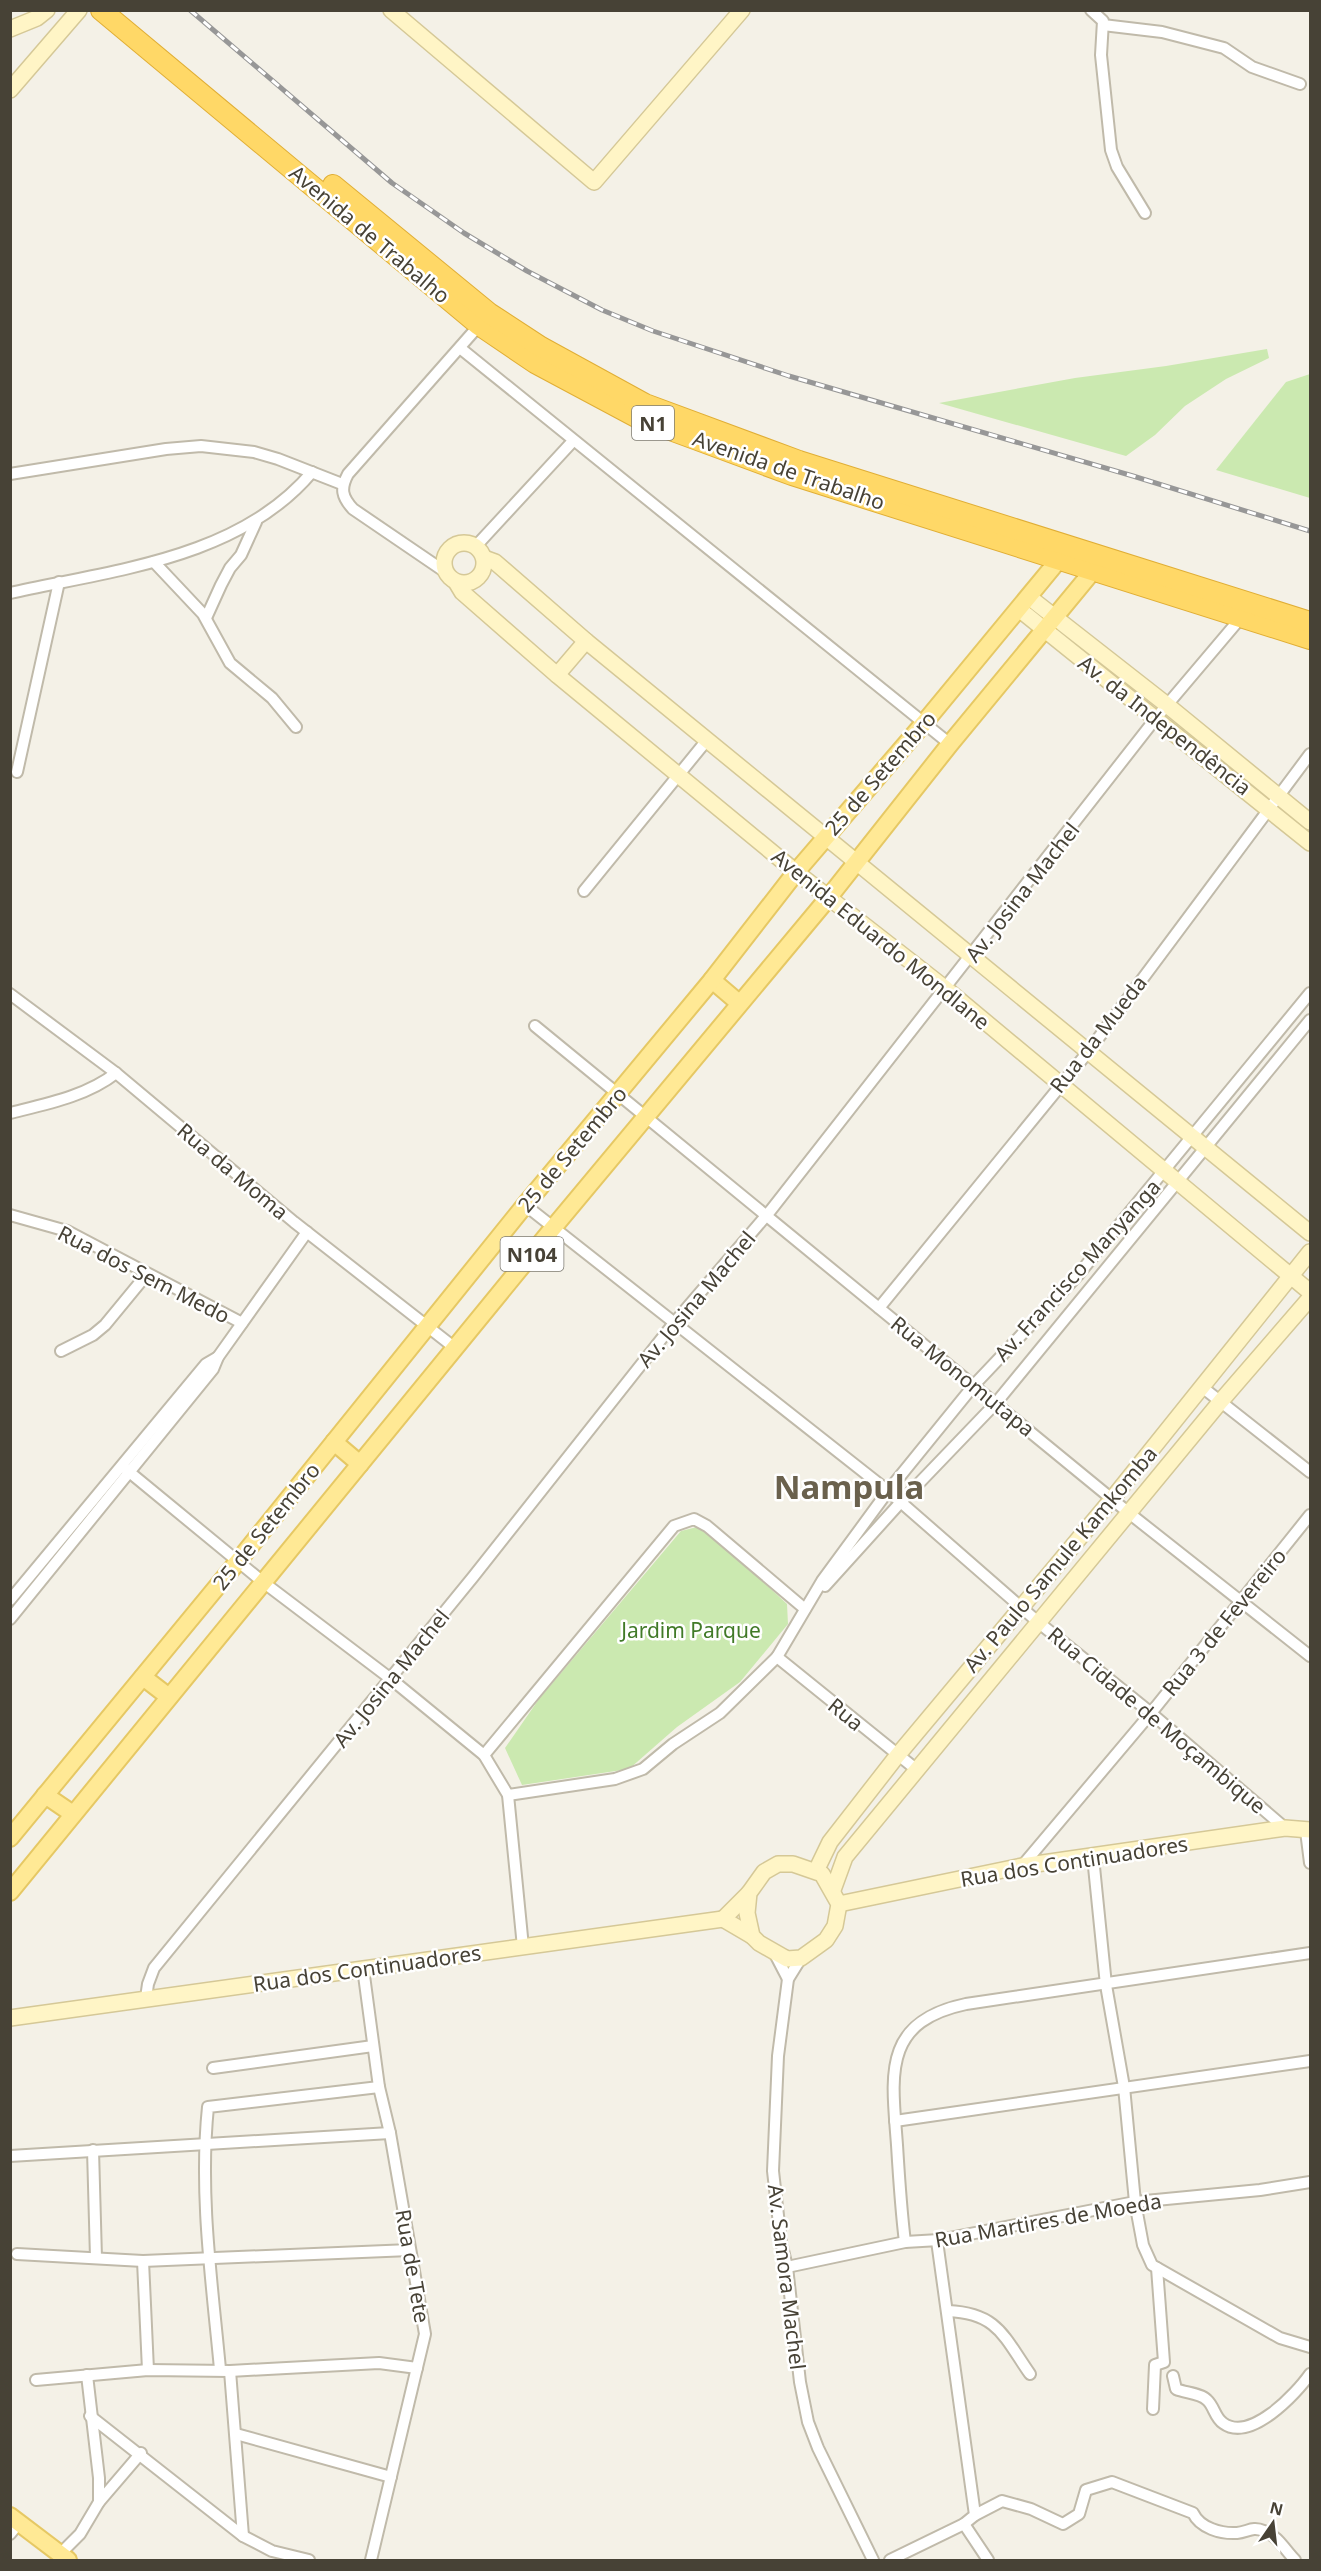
<svg xmlns="http://www.w3.org/2000/svg" width="1321" height="2571" viewBox="0 0 1321 2571" font-family="'Noto Sans',sans-serif">
<style>
.green{fill:#cbe9b0}
.lines{fill:none;stroke-linecap:round;stroke-linejoin:round}
.street-casing{stroke:#c0baaa;stroke-width:14}
.secondary-casing{stroke:#d5c897;stroke-width:18}
.primary-casing{stroke:#e6c864;stroke-width:20}
.highway-casing{stroke:#e0ae36;stroke-width:22}
.street{stroke:#fff;stroke-width:10}
.secondary{stroke:#fff5c6;stroke-width:15}
.primary{stroke:#ffe995;stroke-width:16}
.highway{stroke:#ffd867;stroke-width:20}
.rail-casing{stroke:#979797;stroke-width:5}
.rail{stroke:#fff;stroke-width:3;stroke-dasharray:9;stroke-linecap:butt}
.labels{text-anchor:middle;dominant-baseline:central;stroke-width:5;stroke-linejoin:round;paint-order:stroke}
.shield{fill:#fff;stroke:#7e7b72;stroke-width:1.5}
.shield-label{font-size:20px;font-weight:bold;fill:#474236}
.street-label{font-size:21px;fill:#474236;stroke:#fff}
.park-label{font-size:21px;fill:#417a28;stroke:#fff}
.town-label{font-size:33px;font-weight:bold;fill:#6a614d;stroke:#fff}
</style>
<rect width="100%" height="100%" fill="#f4f1e7"/>
<g class="green">
<path d="M1267,349L1269,358L1226,379L1185,406L1155,435L1126,456L939,403L1075,378L1166,366Z"/>
<path d="M1310,374V498L1216,470L1286,382Z"/>
<path d="M697,1527L728,1549L787,1604L788,1624L740,1682L677,1727L629,1769L522,1785L505,1748L539,1699L681,1531Z"/>
</g>
<g class="lines">
<defs>
<g id="street">
<path d="M1091,10L1103,21L1101,55L1111,150L1117,167L1145,213"/>
<path d="M1103,25L1162,32L1224,48L1252,67L1300,84"/>
<path d="M460,348L950,744"/>
<path d="M10,474L166,449L201,446L254,452L278,459L342,484"/>
<path d="M476,546L573,441"/>
<path d="M154,562L203,614L230,663L272,698L296,727"/>
<path d="M444,571L353,509C342,497 340,489 348,474L482,322"/>
<path d="M10,593C114,570 240,558 312,472"/>
<path d="M206,618L221,585L230,568L241,555L256,522"/>
<path d="M17,772L59,582"/>
<path d="M584,891L707,740"/>
<path d="M10,994L116,1073L294,1222L455,1348"/>
<path d="M535,1026L1129,1513L1310,1656"/>
<path d="M10,1113C46,1104 87,1096 116,1073"/>
<path d="M525,1205L888,1491L1038,1622L1151,1713L1285,1828"/>
<path d="M10,1215L67,1231L242,1323"/>
<path d="M879,1308L1088,1052L1310,754"/>
<path d="M61,1351L93,1335L105,1325L147,1274"/>
<path d="M1202,1387L1310,1472"/>
<path d="M122,1466L263,1582L391,1679L484,1755L508,1795L523,1947"/>
<path d="M825,1586L900,1503L996,1403L1310,1020"/>
<path d="M10,1600L206,1364L218,1357"/>
<path d="M10,1619L213,1369L218,1357L307,1232"/>
<path d="M777,1657L917,1770"/>
<path d="M484,1755L674,1526L694,1519L707,1526L805,1609"/>
<path d="M508,1795L615,1779L643,1769L673,1744L720,1713L777,1657L822,1581L888,1491L974,1385L1078,1275L1310,993"/>
<path d="M1306,1831L1310,1863"/>
<path d="M1093,1857L1106,1985L1124,2087L1135,2202L1143,2245L1152,2265L1280,2338L1310,2347"/>
<path d="M1022,1866L1151,1713L1310,1515"/>
<path d="M775,1954L788,1979"/>
<path d="M801,1958L788,1979L778,2056L773,2171L781,2242L787,2267L800,2382L808,2422L818,2448L873,2560"/>
<path d="M363,1968L379,2087L390,2133L425,2334L371,2560"/>
<path d="M146,1998L148,1984L154,1968L473,1577L674,1323L771,1210L1156,718L1244,614"/>
<path d="M213,2068L373,2046"/>
<path d="M895,2121L1310,2061"/>
<path d="M93,2150L96,2258"/>
<path d="M10,2156L390,2133"/>
<path d="M905,2242C901,2210 899,2178 897,2145C892,2076 881,2022 966,2004L1310,1953"/>
<path d="M17,2254L143,2261L410,2250"/>
<path d="M143,2261L148,2370"/>
<path d="M787,2267L905,2242L939,2240L1135,2202L1260,2190L1310,2182"/>
<path d="M948,2311C998,2313 1004,2337 1030,2374"/>
<path d="M220,2369C212,2283 199,2194 208,2107L379,2087"/>
<path d="M230,2371L243,2536"/>
<path d="M1173,2376L1176,2389C1185,2393 1200,2393 1207,2400C1214,2406 1215,2418 1223,2423C1250,2443 1296,2394 1310,2374"/>
<path d="M36,2380L148,2370L230,2371L379,2363L417,2368"/>
<path d="M1153,2409L1155,2365L1164,2362L1157,2268"/>
<path d="M90,2416L243,2536L272,2551L309,2560"/>
<path d="M236,2434L391,2477"/>
<path d="M99,2502L141,2453"/>
<path d="M975,2515L1002,2501L1031,2509L1063,2524L1079,2514L1086,2490L1112,2482L1193,2513C1200,2528 1221,2534 1237,2533C1248,2532 1252,2526 1264,2531C1278,2536 1285,2550 1295,2560"/>
<path d="M964,2524L988,2560"/>
<path d="M10,2534L19,2523"/>
<path d="M60,2554L80,2534L99,2502V2478L87,2375"/>
<path d="M890,2560L964,2524L975,2515L937,2241"/>
</g>
<g id="secondary">
<path d="M391,10L594,182L742,10"/>
<path d="M10,29L37,18L47,10"/>
<path d="M10,90L79,10"/>
<circle cx="464" cy="563" r="20"/>
<path d="M484,558L495,562L586,641L1310,1233"/>
<path d="M456,582L462,592L557,675L796,872L946,989L1310,1292"/>
<path d="M1029,597L1167,705L1310,822"/>
<path d="M1019,609L1310,843"/>
<path d="M557,675L586,641"/>
<path d="M778,1864H793L822,1874L839,1904L835,1926L826,1940L801,1958L787,1959L759,1943L752,1936L747,1913L749,1893L764,1872Z"/>
<path d="M816,1871L830,1842L897,1756L1112,1499L1310,1252"/>
<path d="M833,1890L845,1857L1221,1401L1310,1298"/>
<path d="M839,1904L1022,1866L1285,1828L1310,1830"/>
<path d="M723,1919L749,1893"/>
<path d="M723,1919L752,1936"/>
<path d="M10,2018L723,1919"/>
</g>
<g id="primary">
<path d="M712,980L739,1003"/>
<path d="M334,1442L360,1464"/>
<path d="M143,1677L169,1697"/>
<path d="M45,1795L73,1814"/>
<path d="M10,1838L239,1560L525,1205L712,980L796,872L924,723L1066,551"/>
<path d="M10,1892L553,1228L829,897L950,744L1101,561"/>
<path d="M10,2516L68,2560"/>
</g>
<g id="highway">
<path d="M101,10L479,325L535,363L638,418L792,475L1310,639"/>
<path d="M333,185L489,313L541,347L645,404L799,461L1310,622"/>
</g>
</defs>
<use href="#street" class="street-casing"/>
<use href="#secondary" class="secondary-casing"/>
<use href="#primary" class="primary-casing"/>
<use href="#highway" class="highway-casing"/>
<use href="#street" class="street"/>
<use href="#secondary" class="secondary"/>
<use href="#primary" class="primary"/>
<use href="#highway" class="highway"/>
<defs>
<path id="rail" d="M190,10L392,183L464,233L527,271L602,310L653,331L789,376L1133,476L1310,531"/>
</defs>
<use href="#rail" class="rail-casing"/>
<use href="#rail" class="rail"/>
</g>
<g class="labels">
<g class="shield">
<rect x="632" y="406" width="42" height="34" rx="4.5"/>
<rect x="500.5" y="1237" width="63" height="34" rx="4.5"/>
</g>
<g class="shield-label">
<text x="653" y="423">N1</text>
<text x="532" y="1254">N104</text>
</g>
<g class="street-label">
<text transform="translate(370 234) rotate(40)">Avenida de Trabalho</text>
<text transform="translate(789 470) rotate(19)">Avenida de Trabalho</text>
<text transform="translate(1165 725) rotate(38)">Av. da Independência</text>
<text transform="translate(880 773) rotate(-49)">25 de Setembro</text>
<text transform="translate(1022 892) rotate(-52)">Av. Josina Machel</text>
<text transform="translate(881 939) rotate(39)">Avenida Eduardo Mondlane</text>
<text transform="translate(1098 1034) rotate(-52)">Rua da Mueda</text>
<text transform="translate(572 1149) rotate(-50)">25 de Setembro</text>
<text transform="translate(233 1171) rotate(40)">Rua da Moma</text>
<text transform="translate(1077 1270) rotate(-48)">Av. Francisco Manyanga</text>
<text transform="translate(144 1274) rotate(27)">Rua dos Sem Medo</text>
<text transform="translate(696 1299) rotate(-50)">Av. Josina Machel</text>
<text transform="translate(963 1376) rotate(39)">Rua Monomutapa</text>
<text transform="translate(266 1526) rotate(-51)">25 de Setembro</text>
<text transform="translate(1060 1559) rotate(-50)">Av. Paulo Samule Kamkomba</text>
<text transform="translate(1224 1622) rotate(-51)">Rua 3 de Fevereiro</text>
<text transform="translate(391 1678) rotate(-51)">Av. Josina Machel</text>
<text transform="translate(846 1714) rotate(39)">Rua</text>
<text transform="translate(1157 1720) rotate(40)">Rua Cidade de Moçambique</text>
<text transform="translate(1074 1861) rotate(-9)">Rua dos Continuadores</text>
<text transform="translate(367 1968) rotate(-8)">Rua dos Continuadores</text>
<text transform="translate(1048 2220) rotate(-10)">Rua Martires de Moeda</text>
<text transform="translate(413 2266) rotate(80)">Rua de Tete</text>
<text transform="translate(787 2277) rotate(83)">Av. Samora Machel</text>
</g>
<g class="park-label">
<text x="691" y="1630">Jardim Parque</text>
</g>
<g class="town-label">
<text x="849" y="1486">Nampula</text>
</g>
</g>
<rect width="1321" height="2571" fill="none" stroke="#474236" stroke-width="24"/>
<g transform="translate(1273 2523) rotate(14)" stroke="#ffffff" stroke-width="4.5" paint-order="stroke">
<path d="M0-4.5L10 22L0 15L-10 22Z" fill="#474236"/>
<text y="-9" font-size="16" font-weight="bold" text-anchor="middle" fill="#474236">N</text>
</g>
</svg>
